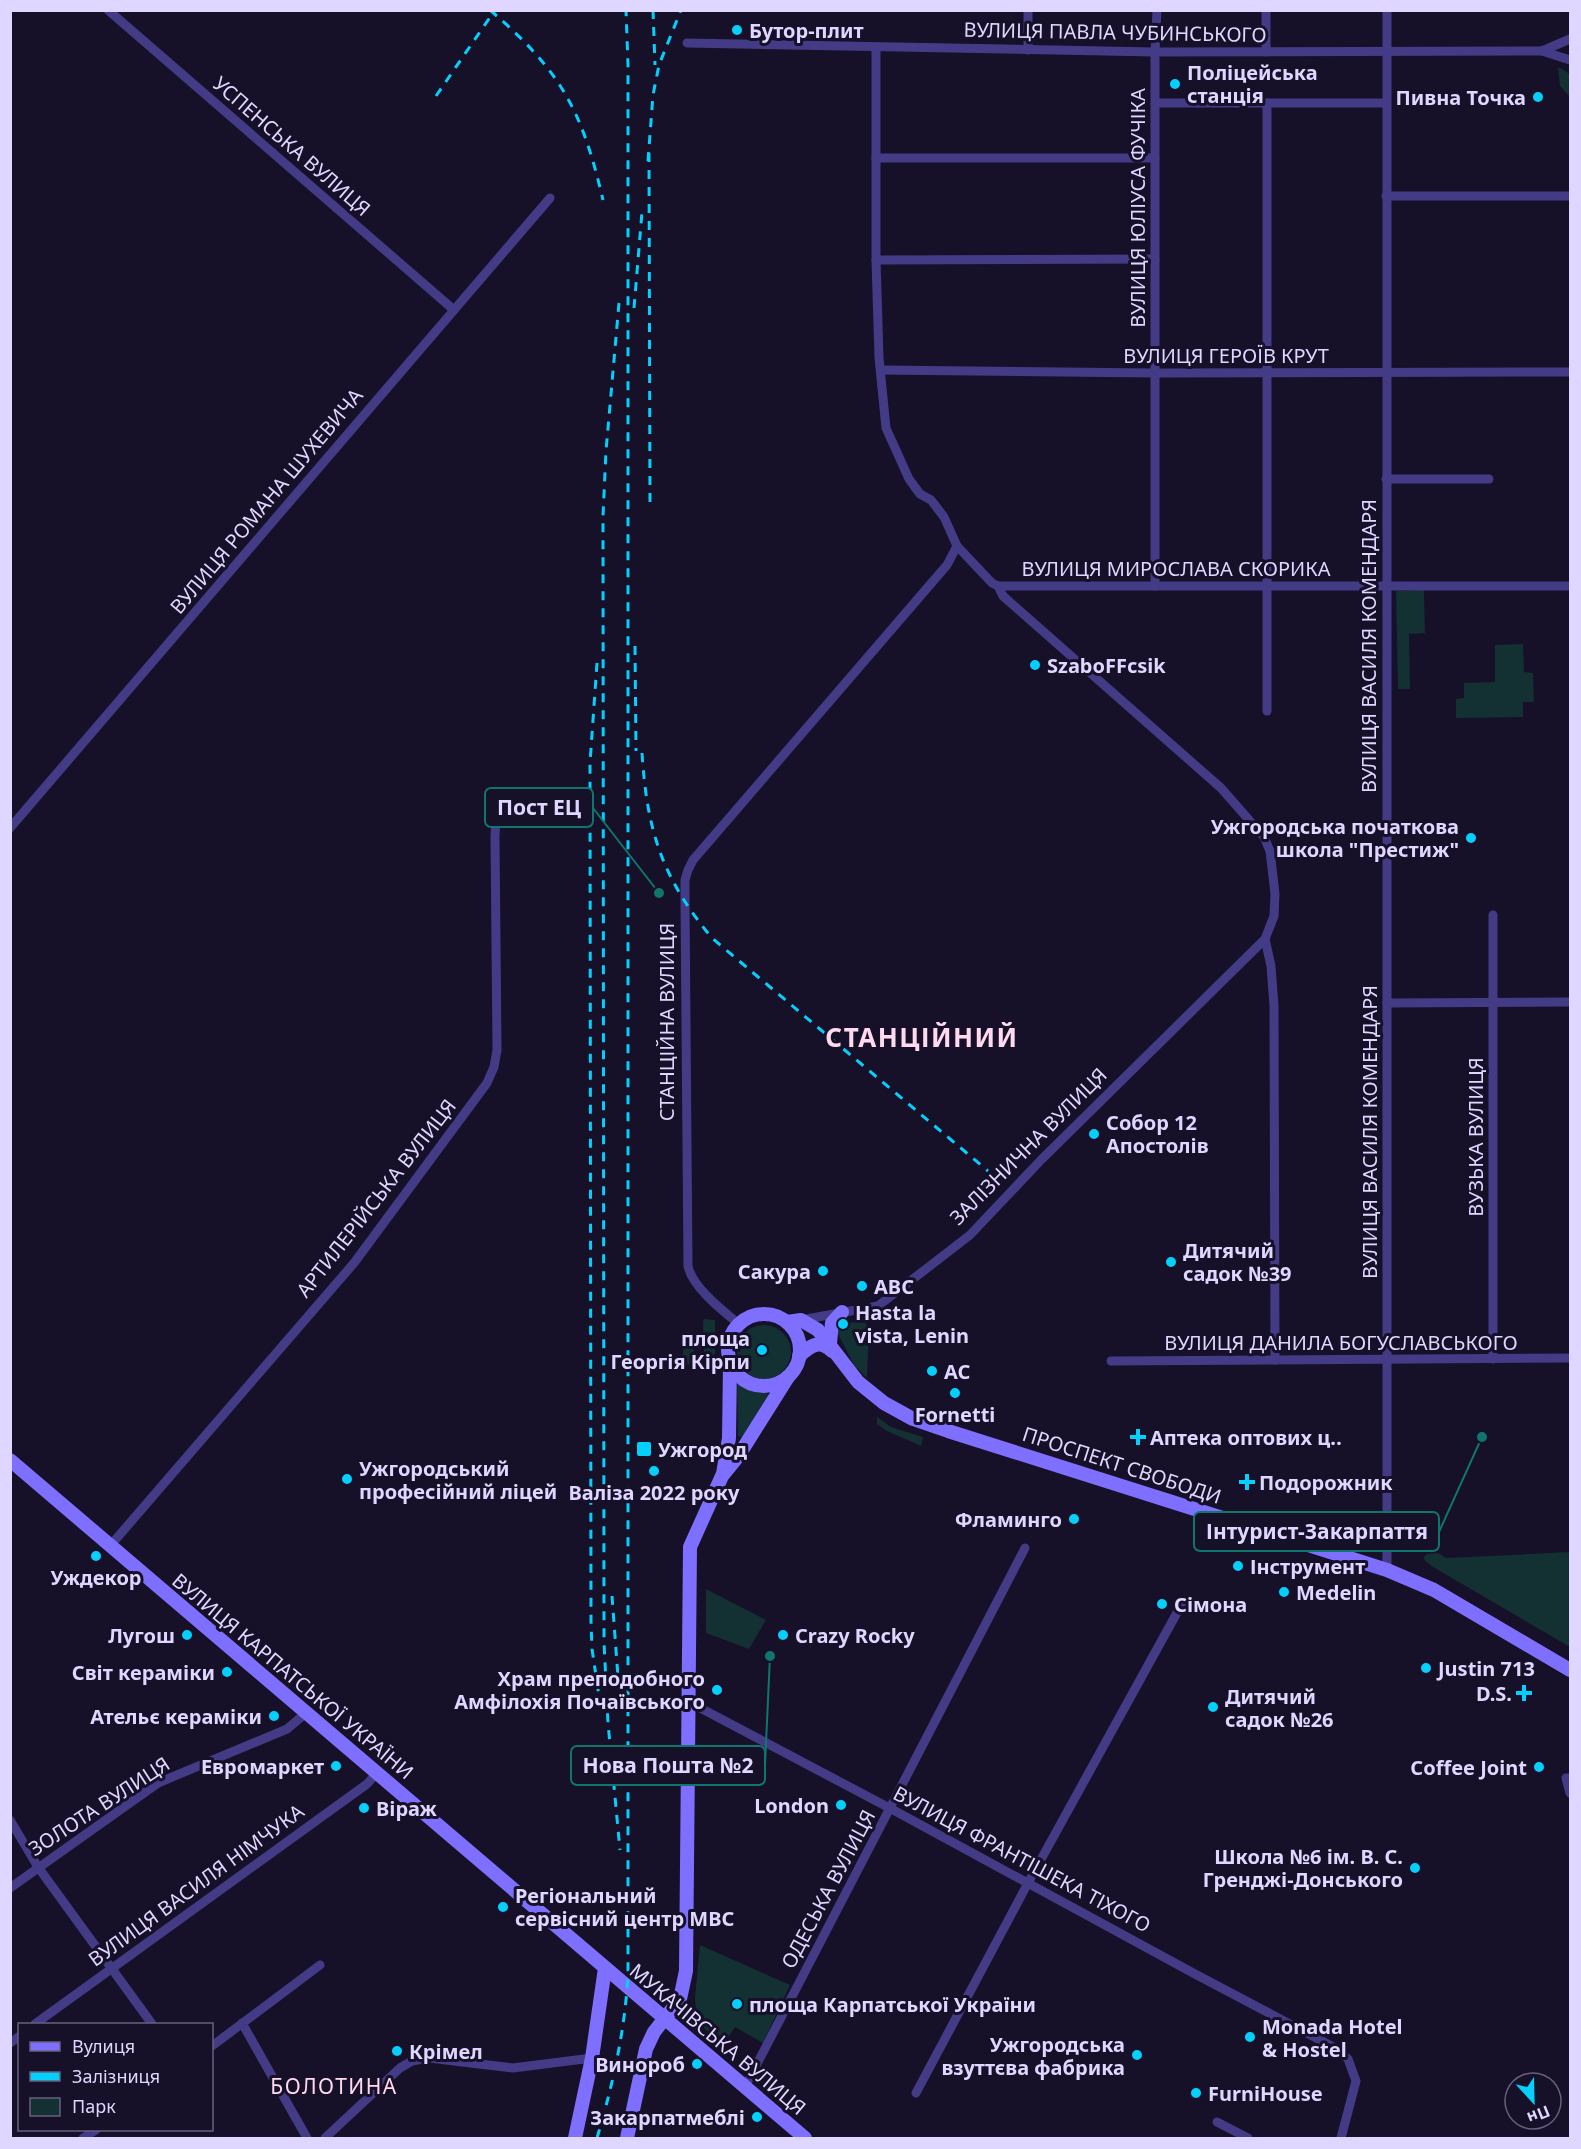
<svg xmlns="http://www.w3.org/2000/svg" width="1581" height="2149" viewBox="0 0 1581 2149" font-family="'Noto Sans',sans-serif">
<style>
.green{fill:#133032}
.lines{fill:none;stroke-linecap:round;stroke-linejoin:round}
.minor{stroke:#443b86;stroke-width:9}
.secondary{stroke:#7e6ffe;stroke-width:14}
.rail{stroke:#05d0fd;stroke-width:3;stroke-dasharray:9 8;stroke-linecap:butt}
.poi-dot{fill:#05d0fd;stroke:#161028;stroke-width:2}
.labels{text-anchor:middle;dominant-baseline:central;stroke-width:6;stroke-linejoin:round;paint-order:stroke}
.poi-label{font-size:20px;font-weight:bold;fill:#dfd7ff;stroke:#161028;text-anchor:start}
.street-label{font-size:20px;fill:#dfd7ff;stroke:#161028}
.neighbourhood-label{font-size:21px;letter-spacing:1.5px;fill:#ffd9ee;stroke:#161028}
.district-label{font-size:26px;font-weight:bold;letter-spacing:1.5px;fill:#ffd9ee;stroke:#161028}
.leader{fill:none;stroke:#0f766e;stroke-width:2}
.callout-dot{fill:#0f766e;stroke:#161028;stroke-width:2}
.callout{fill:#161028;stroke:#0f766e;stroke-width:2}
.callout-label{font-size:21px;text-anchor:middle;font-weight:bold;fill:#dfd7ff}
</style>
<rect width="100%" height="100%" fill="#161028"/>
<g class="green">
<path d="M1558,67L1570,74V97L1560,86Z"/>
<path d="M1424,590L1425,633L1409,634L1410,689H1398L1396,591Z"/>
<path d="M1523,644L1524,672L1533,673L1534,702H1523V717L1456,718V699L1464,698V683L1495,682V645Z"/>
<path d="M705,1319L715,1320V1354L712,1356H706L704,1353L703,1320Z"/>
<path d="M858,1322L865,1323L869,1328L867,1378L854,1365L837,1332L845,1323Z"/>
<circle cx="764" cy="1352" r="27"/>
<path d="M694,1341L693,1365L682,1364L684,1343Z"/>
<path d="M739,1384L753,1392L767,1393L768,1395L743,1436L740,1437L738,1436L737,1385Z"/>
<path d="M877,1417L891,1427L923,1437L921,1446L887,1431L877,1424Z"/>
<path d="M1570,1552V1647L1433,1567L1425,1561L1424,1557L1427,1554L1438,1553L1446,1558Z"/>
<path d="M706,1589L766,1620L749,1649L706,1633Z"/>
<path d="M700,1945L790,1985L763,2043L735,2027L721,2049L699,2021L696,2011L695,1997Z"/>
</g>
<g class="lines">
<g class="minor">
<path d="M108,10L454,310"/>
<path d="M1028,10V50"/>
<path d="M1387,10V1570"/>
<path d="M687,43L1155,52L1542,51L1570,60"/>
<path d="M1542,51L1570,39"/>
<path d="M1266,52V10"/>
<path d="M1155,103H1386"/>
<path d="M876,158H1155"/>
<path d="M1386,196H1570"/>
<path d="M876,260L1155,259"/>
<path d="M881,370L1155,373L1570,372"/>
<path d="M1386,479H1489"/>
<path d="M998,586H1570"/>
<path d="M1155,586V52L1157,10"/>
<path d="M1267,711V103"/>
<path d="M10,828L550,198"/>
<path d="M1265,939L1271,966L1274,1006L1275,1360"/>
<path d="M1387,1003L1570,1002"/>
<path d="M801,1320L878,1306L970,1235L1041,1160L1265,939L1274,916L1275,894L1270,851L1264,837L1221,788L1003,596L998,586L992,583L957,546L944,517L931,500L920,494L909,479L886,428L879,358L876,260V47"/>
<path d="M739,1324C723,1311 692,1287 688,1266L685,903V880L688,870L693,860L947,565L957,546"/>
<path d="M1493,1359V915"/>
<path d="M1111,1361L1570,1358"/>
<path d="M110,1546L354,1263L487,1083L494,1067L497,1050L495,836L497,806"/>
<path d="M689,1702L897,1812L1195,1974L1337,2049L1348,2059L1356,2081L1341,2138"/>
<path d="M1570,1778H1566L1570,1793"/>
<path d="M10,1820L38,1867L152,2024"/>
<path d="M10,1888L158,1783L287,1729L306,1713"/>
<path d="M242,2023L307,2138"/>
<path d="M35,2024L367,1784L377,1773"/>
<path d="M10,2043L20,2036"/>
<path d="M212,2046L320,1965"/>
<path d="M745,2087L1025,1548"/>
<path d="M916,2093L1028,1883L1184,1600"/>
<path d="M1217,2122L1248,2138"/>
<path d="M83,2138L96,2130"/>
<path d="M325,2138L400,2068L412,2061L429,2058L513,2068L592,2058"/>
</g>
<g class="secondary">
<circle cx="764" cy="1350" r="36"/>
<path d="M787,1322L801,1320L818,1330L858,1382L884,1403L913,1419L948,1431L1387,1570L1434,1590L1570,1670"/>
<path d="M830,1343L832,1323L842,1312"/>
<path d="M799,1356C811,1345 820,1339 832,1351"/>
<path d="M10,1460L805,2138"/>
<path d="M723,1474L729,1438L730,1363"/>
<path d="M575,2138L592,2058L605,1968"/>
<path d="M627,2138L646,2049L654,2032L680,1999L686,1971L690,1547L722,1476L739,1455L788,1377"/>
</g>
<g class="rail">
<path d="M490,10C561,71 582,110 603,200"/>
<path d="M653,10L655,65"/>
<path d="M436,96L495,10"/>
<path d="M649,153L650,504"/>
<path d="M648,161L653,95L659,65L681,10"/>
<path d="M619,303L606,451L603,516L604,1642L608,1723L620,1850"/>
<path d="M634,308L642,212"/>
<path d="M635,646L636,751"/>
<path d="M597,663L590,763L591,1622L592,1649L600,1703"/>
<path d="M642,753C647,831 662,878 712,938L988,1171"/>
<path d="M612,1596L620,1704"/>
<path d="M597,2138C613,2084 625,2031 628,1974V65L626,10"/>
</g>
</g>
<g class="poi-dot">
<circle cx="737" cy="30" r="6"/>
<circle cx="1175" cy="84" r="6"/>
<circle cx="1538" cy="97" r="6"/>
<circle cx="1035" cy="665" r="6"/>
<circle cx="1471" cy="838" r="6"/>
<circle cx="1094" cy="1134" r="6"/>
<circle cx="1171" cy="1262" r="6"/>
<circle cx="823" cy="1271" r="6"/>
<circle cx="862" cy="1286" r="6"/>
<circle cx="843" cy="1324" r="6"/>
<circle cx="762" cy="1350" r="6"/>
<circle cx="932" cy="1371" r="6"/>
<circle cx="955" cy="1393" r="6"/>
<path d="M1135 1428h6v6h6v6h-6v6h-6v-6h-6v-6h6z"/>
<rect x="636" y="1441" width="16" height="16" rx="3"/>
<circle cx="654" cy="1471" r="6"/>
<circle cx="347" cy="1479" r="6"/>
<path d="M1244 1473h6v6h6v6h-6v6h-6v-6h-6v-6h6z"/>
<circle cx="1074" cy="1519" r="6"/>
<circle cx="96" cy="1556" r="6"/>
<circle cx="1238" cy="1566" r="6"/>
<circle cx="1284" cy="1592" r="6"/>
<circle cx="1162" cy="1604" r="6"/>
<circle cx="187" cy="1635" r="6"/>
<circle cx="783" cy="1635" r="6"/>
<circle cx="1426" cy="1668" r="6"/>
<circle cx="227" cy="1672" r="6"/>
<circle cx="717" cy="1690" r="6"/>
<path d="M1521 1684h6v6h6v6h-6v6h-6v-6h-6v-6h6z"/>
<circle cx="1213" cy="1707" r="6"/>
<circle cx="274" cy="1716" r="6"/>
<circle cx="336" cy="1766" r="6"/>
<circle cx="1539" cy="1767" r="6"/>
<circle cx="841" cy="1805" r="6"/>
<circle cx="364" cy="1808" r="6"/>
<circle cx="1415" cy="1868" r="6"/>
<circle cx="503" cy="1907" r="6"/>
<circle cx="737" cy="2004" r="6"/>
<circle cx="1250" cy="2037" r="6"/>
<circle cx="397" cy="2051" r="6"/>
<circle cx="1137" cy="2055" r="6"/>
<circle cx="697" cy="2064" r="6"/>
<circle cx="1196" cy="2093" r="6"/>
<circle cx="757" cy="2117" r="6"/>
</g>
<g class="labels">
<g class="poi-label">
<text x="749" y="30">Бутор-плит</text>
<text x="1187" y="72">Поліцейська<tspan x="1187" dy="23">станція</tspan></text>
<text x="1526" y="97" text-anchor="end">Пивна Точка</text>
<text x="1047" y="665">SzaboFFcsik</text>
<text x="1459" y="826" text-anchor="end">Ужгородська початкова<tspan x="1459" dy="23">школа "Престиж"</tspan></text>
<text x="1106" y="1122">Собор 12<tspan x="1106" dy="23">Апостолів</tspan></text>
<text x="1183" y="1250">Дитячий<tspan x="1183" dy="23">садок №39</tspan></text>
<text x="811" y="1271" text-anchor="end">Сакура</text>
<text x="874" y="1286">ABC</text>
<text x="855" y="1312">Hasta la<tspan x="855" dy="23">vista, Lenin</tspan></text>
<text x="750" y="1338" text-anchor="end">площа<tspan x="750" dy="23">Георгія Кірпи</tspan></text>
<text x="944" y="1371">AC</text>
<text x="955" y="1414" text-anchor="middle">Fornetti</text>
<text x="1150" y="1437">Аптека оптових ц‥</text>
<text x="658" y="1449">Ужгород</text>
<text x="359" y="1468">Ужгородський<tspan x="359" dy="23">професійний ліцей</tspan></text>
<text x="1259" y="1482">Подорожник</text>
<text x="654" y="1492" text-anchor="middle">Валіза 2022 року</text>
<text x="1062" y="1519" text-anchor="end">Фламинго</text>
<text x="1250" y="1566">Інструмент</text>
<text x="96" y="1577" text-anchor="middle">Уждекор</text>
<text x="1296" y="1592">Medelin</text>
<text x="1174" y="1604">Сімона</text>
<text x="175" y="1635" text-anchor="end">Лугош</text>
<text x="795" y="1635">Crazy Rocky</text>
<text x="1438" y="1668">Justin 713</text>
<text x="215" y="1672" text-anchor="end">Світ кераміки</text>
<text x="705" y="1678" text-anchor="end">Храм преподобного<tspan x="705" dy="23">Амфілохія Почаївського</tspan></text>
<text x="1512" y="1693" text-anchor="end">D.S.</text>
<text x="1225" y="1696">Дитячий<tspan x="1225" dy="23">садок №26</tspan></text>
<text x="262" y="1716" text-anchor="end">Ательє кераміки</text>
<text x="324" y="1766" text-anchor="end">Евромаркет</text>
<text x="1527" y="1767" text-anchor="end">Coffee Joint</text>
<text x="829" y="1805" text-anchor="end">London</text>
<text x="376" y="1808">Віраж</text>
<text x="1403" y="1856" text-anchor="end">Школа №6 ім. В. С.<tspan x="1403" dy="23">Гренджі-Донського</tspan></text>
<text x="515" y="1895">Регіональний<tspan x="515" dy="23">сервісний центр МВС</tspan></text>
<text x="749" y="2004">площа Карпатської України</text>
<text x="1262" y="2026">Monada Hotel<tspan x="1262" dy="23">&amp; Hostel</tspan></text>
<text x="1125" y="2044" text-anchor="end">Ужгородська<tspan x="1125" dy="23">взуттєва фабрика</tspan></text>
<text x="409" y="2051">Крімел</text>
<text x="685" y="2064" text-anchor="end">Винороб</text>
<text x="1208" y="2093">FurniHouse</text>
<text x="745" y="2117" text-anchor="end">Закарпатмеблі</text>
</g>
<g class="street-label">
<text transform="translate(1115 32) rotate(1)">ВУЛИЦЯ ПАВЛА ЧУБИНСЬКОГО</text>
<text transform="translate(292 146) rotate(41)">УСПЕНСЬКА ВУЛИЦЯ</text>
<text transform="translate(1137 208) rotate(-90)">ВУЛИЦЯ ЮЛІУСА ФУЧІКА</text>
<text x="1226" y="355">ВУЛИЦЯ ГЕРОЇВ КРУТ</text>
<text transform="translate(266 501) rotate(-50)">ВУЛИЦЯ РОМАНА ШУХЕВИЧА</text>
<text x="1176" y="568">ВУЛИЦЯ МИРОСЛАВА СКОРИКА</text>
<text transform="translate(1368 646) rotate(-90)">ВУЛИЦЯ ВАСИЛЯ КОМЕНДАРЯ</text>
<text transform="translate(666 1022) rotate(-90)">СТАНЦІЙНА ВУЛИЦЯ</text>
<text transform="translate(1369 1132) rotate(-90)">ВУЛИЦЯ ВАСИЛЯ КОМЕНДАРЯ</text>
<text transform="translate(1475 1137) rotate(-90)">ВУЗЬКА ВУЛИЦЯ</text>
<text transform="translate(1028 1146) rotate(-45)">ЗАЛІЗНИЧНА ВУЛИЦЯ</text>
<text transform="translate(376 1198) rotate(-52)">АРТИЛЕРІЙСЬКА ВУЛИЦЯ</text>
<text x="1341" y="1342">ВУЛИЦЯ ДАНИЛА БОГУСЛАВСЬКОГО</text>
<text transform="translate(1122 1465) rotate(18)">ПРОСПЕКТ СВОБОДИ</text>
<text transform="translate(293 1676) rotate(40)">ВУЛИЦЯ КАРПАТСЬКОЇ УКРАЇНИ</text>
<text transform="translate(99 1806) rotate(-33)">ЗОЛОТА ВУЛИЦЯ</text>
<text transform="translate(1022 1859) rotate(28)">ВУЛИЦЯ ФРАНТІШЕКА ТІХОГО</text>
<text transform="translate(196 1885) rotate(-36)">ВУЛИЦЯ ВАСИЛЯ НІМЧУКА</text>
<text transform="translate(828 1889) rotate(-62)">ОДЕСЬКА ВУЛИЦЯ</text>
<text transform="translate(718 2039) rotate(40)">МУКАЧІВСЬКА ВУЛИЦЯ</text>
</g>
<g class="neighbourhood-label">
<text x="334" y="2086">БОЛОТИНА</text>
</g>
<g class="district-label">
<text x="922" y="1037">СТАНЦІЙНИЙ</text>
</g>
</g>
<path class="leader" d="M659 893L593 808M1482 1437L1439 1532M770 1656L765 1765"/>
<g class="callout-dot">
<circle cx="659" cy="893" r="6"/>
<circle cx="1482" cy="1437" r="6"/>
<circle cx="770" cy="1656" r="6"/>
</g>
<g class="callout">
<rect x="485" y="788" width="108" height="39" rx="6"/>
<rect x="1194" y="1512" width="245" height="39" rx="6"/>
<rect x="571" y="1746" width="194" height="39" rx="6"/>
</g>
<g class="callout-label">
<text x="539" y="815">Пост ЕЦ</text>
<text x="1317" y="1539">Інтурист-Закарпаття</text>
<text x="668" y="1773">Нова Пошта №2</text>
</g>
<rect width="1581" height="2149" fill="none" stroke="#dfd7ff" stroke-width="24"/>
<rect x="18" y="2023" width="195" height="108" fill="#161028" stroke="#66607e" stroke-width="1.5"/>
<rect x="30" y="2042" width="30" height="9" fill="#7e6ffe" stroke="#66607e" stroke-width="1.5"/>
<text x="72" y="2053" font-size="18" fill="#dfd7ff">Вулиця</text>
<rect x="30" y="2072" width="30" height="9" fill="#05d0fd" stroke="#66607e" stroke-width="1.5"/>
<text x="72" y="2083" font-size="18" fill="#dfd7ff">Залізниця</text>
<rect x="30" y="2098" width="30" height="18" fill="#133032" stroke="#66607e" stroke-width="1.5"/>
<text x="72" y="2113" font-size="18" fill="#dfd7ff">Парк</text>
<g transform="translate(1533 2101) rotate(158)"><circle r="28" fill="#161028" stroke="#66607e" stroke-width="1.5"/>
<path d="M0-4.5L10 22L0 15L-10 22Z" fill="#05d0fd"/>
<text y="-9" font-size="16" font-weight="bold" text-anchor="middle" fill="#dfd7ff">Пн</text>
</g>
</svg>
